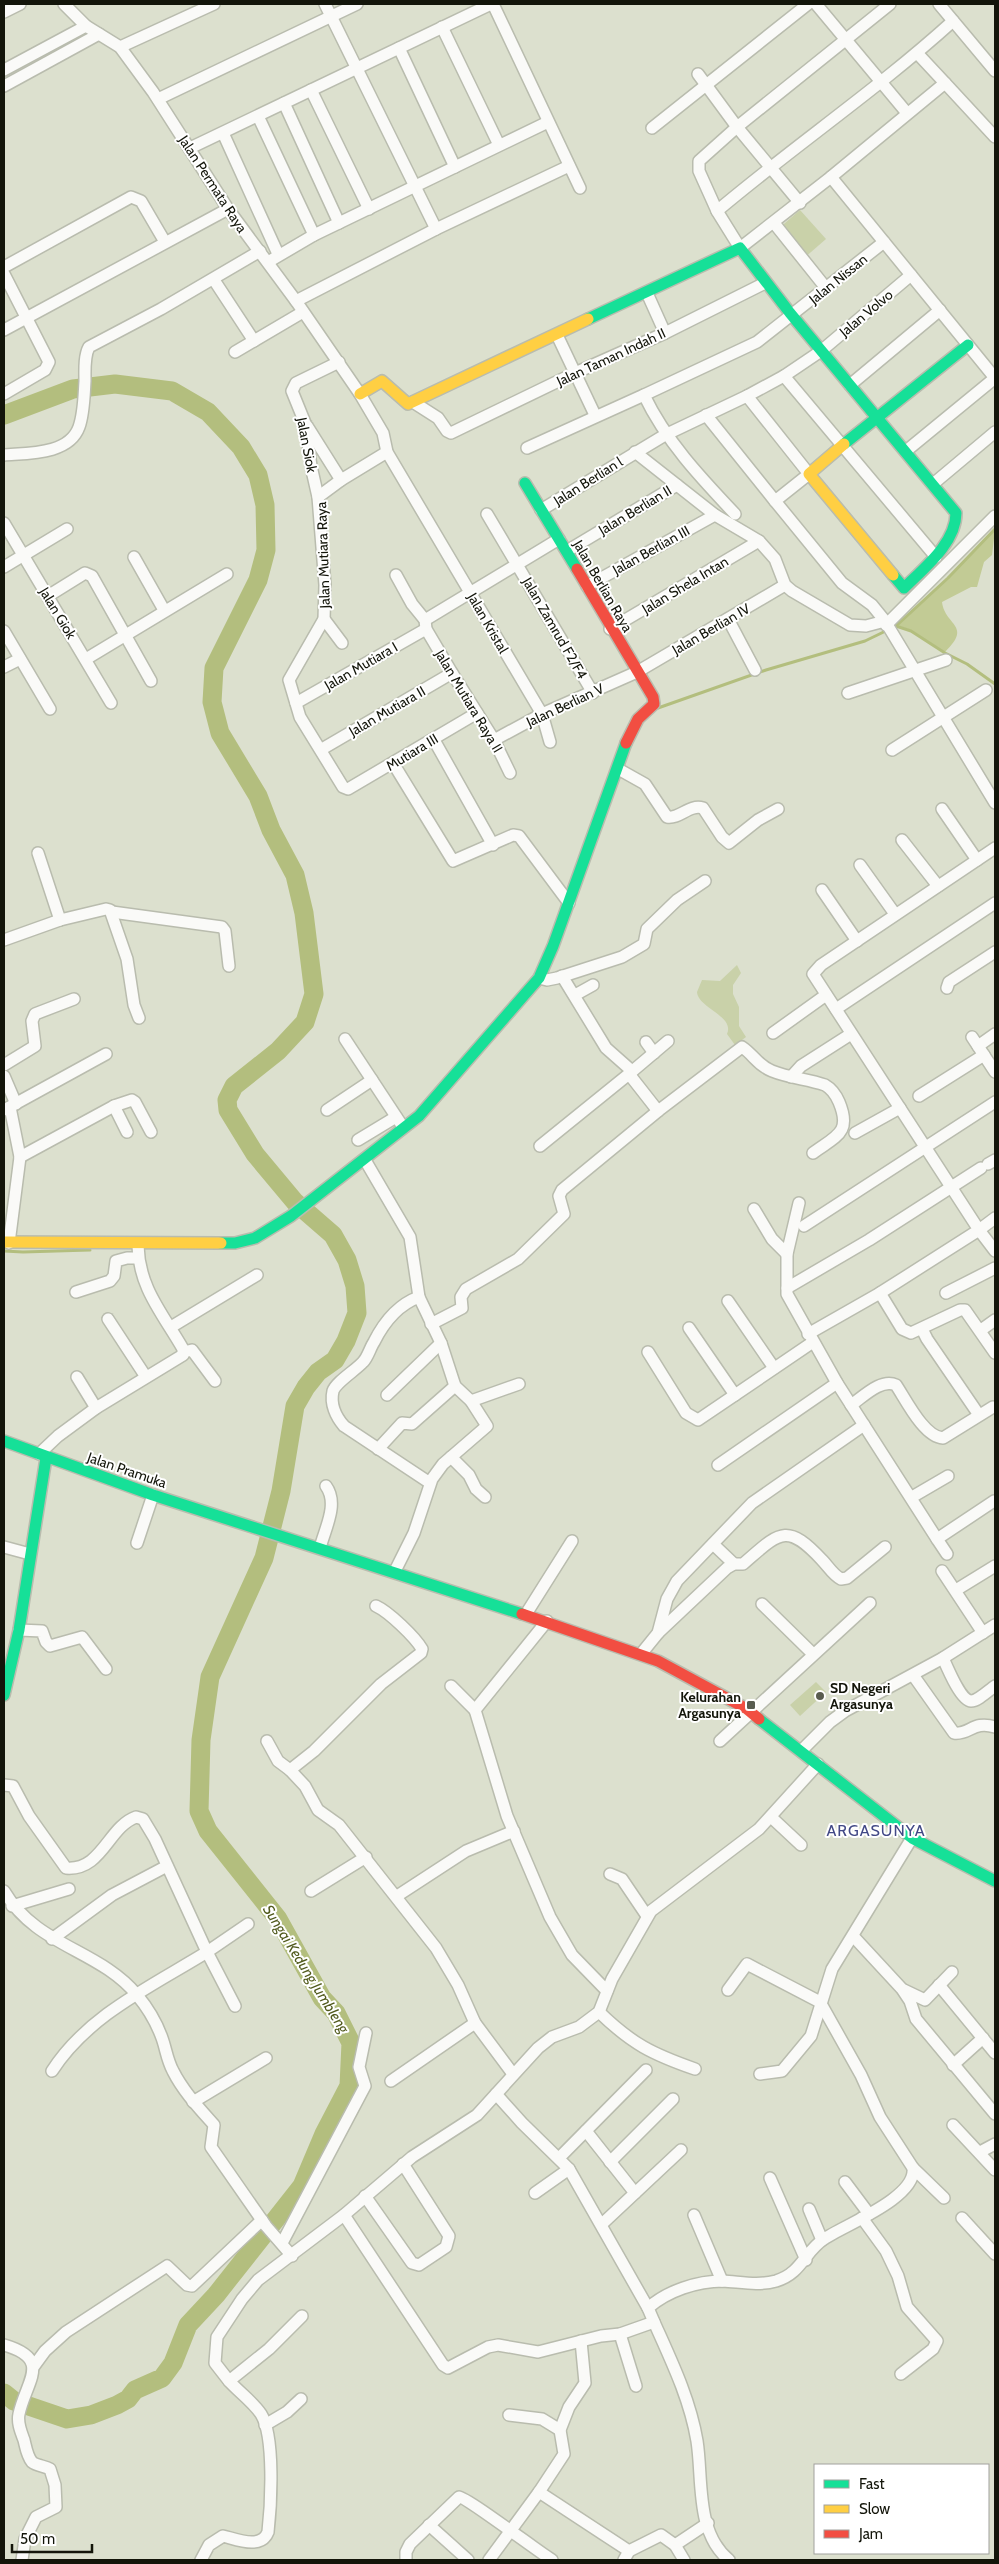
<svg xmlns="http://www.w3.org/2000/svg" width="999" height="2564" viewBox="0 0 999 2564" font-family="Cabin,sans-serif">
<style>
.green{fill:#c9d1a9}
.forest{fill:#c2cb95}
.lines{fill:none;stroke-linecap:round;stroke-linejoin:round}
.stream{stroke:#b3be7e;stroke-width:3}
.river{stroke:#b3be7e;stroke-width:19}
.street-casing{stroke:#b9bcae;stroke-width:14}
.fast-casing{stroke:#b9bcae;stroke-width:14}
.slow-casing{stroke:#b9bcae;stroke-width:14}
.jam-casing{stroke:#b9bcae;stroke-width:14}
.street{stroke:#fafaf8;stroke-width:11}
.fast{stroke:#16e098;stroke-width:11}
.slow{stroke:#ffcf43;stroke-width:11}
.jam{stroke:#f24e42;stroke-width:11}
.poi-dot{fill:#595c4f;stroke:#fff;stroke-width:2}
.labels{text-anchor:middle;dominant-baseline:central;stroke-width:4;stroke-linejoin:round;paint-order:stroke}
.street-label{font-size:14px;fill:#13150a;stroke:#fff}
.poi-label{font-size:14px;font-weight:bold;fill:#13150a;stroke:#fff;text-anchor:start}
.water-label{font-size:15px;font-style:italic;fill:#515a1d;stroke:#fff}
.quarter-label{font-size:16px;letter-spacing:1px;fill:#424986;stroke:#fff}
</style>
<rect width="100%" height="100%" fill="#dce0ce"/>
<g class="green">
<path d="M800,210L826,239L803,259L777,230Z"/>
<path d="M737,965L741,973L733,985V994L739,1007V1026L746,1037L735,1045L727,1034C735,1016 698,1008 697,992L702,980L720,981Z"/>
<path d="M816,1682L826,1692L800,1716L790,1705Z"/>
</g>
<path class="forest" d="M995,530L992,555L984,562L977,587H971L942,602C945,626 973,625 945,652L911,630L897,625L948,578Z"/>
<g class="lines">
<g class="stream">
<path d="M896,626L948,578L995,529"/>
<path d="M658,708L766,670L865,641L896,626L911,631L945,653L967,664L995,684"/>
<path d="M4,1251L23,1252L90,1250"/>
</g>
<path class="river" d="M4,415L73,389L115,384L172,391L208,412L241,447L258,475L265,505L266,550L258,580L214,668L212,702L220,733L258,796L271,830L295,875L304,913L314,994L305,1022L278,1051L234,1086L227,1100L228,1110L255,1154L295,1202L333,1235L347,1260L355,1286L357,1313L346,1341L335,1360L318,1372L306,1387L295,1406L281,1491L264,1558L210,1677L201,1740L199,1811L208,1831L278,1919L322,1998L336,2013L351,2043L349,2086L324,2134L302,2186L216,2295L188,2325L173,2363L162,2378L135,2390L128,2399L117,2405L91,2415L67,2419L14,2401L4,2393"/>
<defs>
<g id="street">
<path d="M64,4L86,26L120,47L153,92L228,209L296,301L360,394L383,433L387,452L542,714L550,742"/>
<path d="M325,4L436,229"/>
<path d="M493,4L580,188"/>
<path d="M816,4L907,113"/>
<path d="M890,4L737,127L699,161V171L717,211C794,146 878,89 953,21"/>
<path d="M939,4L995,71"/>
<path d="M4,12L20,4"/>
<path d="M442,27L499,145"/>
<path d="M120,47L214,4"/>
<path d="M399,48L455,167"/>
<path d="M917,53L945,83"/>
<path d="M4,70L86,26"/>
<path d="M698,74L737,127L800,203"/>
<path d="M4,86L99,34"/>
<path d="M311,90L369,209"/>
<path d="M158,99L357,4"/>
<path d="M284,103L339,223"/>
<path d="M258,116L314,235"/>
<path d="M652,128L808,4"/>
<path d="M223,133L278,254"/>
<path d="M190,148L491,4"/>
<path d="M831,177L945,83L995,137"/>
<path d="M717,211L740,248L831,177L995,378"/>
<path d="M774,223L826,288"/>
<path d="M268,262L314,235L548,122"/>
<path d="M4,267L131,197L141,201L165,242"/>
<path d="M4,274L49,362L45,370L4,394"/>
<path d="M911,275L821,351L784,376L936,557"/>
<path d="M214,280L254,341"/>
<path d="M647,293L665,333"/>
<path d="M296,301L436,229L569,166"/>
<path d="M4,330L228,209"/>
<path d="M557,335L595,415"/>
<path d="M235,352L303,312"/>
<path d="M339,362L296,383L292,391L305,423L311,466L318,497L325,585L324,619L289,680L300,717L343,787L348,789L477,713"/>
<path d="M850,385L940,310"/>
<path d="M747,396L784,376"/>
<path d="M413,402L438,418L447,431L451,433L575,373L665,333L765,283"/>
<path d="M706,415L775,501"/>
<path d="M307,426L341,480"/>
<path d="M527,448L644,395"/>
<path d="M906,451L995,378"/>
<path d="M635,452L715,515L759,541L775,559L785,585L792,591L850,625L866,626L885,621"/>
<path d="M4,455C27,453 69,455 79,427C84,413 84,396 85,381C85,371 84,356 89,347L161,309L260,251"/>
<path d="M933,484L995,432"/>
<path d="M318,497L341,480L387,452"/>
<path d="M541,510L665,435L747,396L809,474L775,501L842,583L872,605L885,621L995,803"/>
<path d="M487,514L593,693"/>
<path d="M735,514C700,477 666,441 644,395L757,342L884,242"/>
<path d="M4,523L111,703"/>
<path d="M567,551L677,485"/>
<path d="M134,557L164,610"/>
<path d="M4,567L67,529"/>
<path d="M396,575L412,604L425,620L426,629L452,673L494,740L510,773"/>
<path d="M587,586L715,515"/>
<path d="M48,596L85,573L92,576L151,681"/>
<path d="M324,619L342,643"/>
<path d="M728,619L755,670"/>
<path d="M425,620L559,539"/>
<path d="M886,625L995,516"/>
<path d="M610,629L759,541"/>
<path d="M4,631L50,709"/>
<path d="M86,659L227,574"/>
<path d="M4,667L20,659"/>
<path d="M848,693L946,660"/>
<path d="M296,703L426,629"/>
<path d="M434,740L493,845"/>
<path d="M494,740L542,714L637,672L785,585"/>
<path d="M322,749L452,673"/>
<path d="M892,750L986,690"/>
<path d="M393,763L453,861L513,835L519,836L569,903"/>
<path d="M620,770L645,784L667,817C680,819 689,804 703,808L722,837L729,843L758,820L778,809"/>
<path d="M942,809L977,860"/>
<path d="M902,840L938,886"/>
<path d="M38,853L60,920"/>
<path d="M860,865L895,914"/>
<path d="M822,890L857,941"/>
<path d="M112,912L222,927L225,931L229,966"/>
<path d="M4,940L60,920L106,909L110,910L127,959L134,1005L139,1018"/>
<path d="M562,976L606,1048L632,1071"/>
<path d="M539,978L547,980L557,978L622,957L644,944L647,929L677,900L705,881"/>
<path d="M947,988L949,982L995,952"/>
<path d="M575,995L593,985"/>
<path d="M836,1009L995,903"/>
<path d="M773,1033L826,995"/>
<path d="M972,1037L995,1072"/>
<path d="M345,1039L403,1127"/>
<path d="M646,1042L654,1053"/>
<path d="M978,1046L995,1034"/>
<path d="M4,1065L35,1046L32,1021L35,1014L74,999"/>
<path d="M629,1074L668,1041"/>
<path d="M4,1076L16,1104"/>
<path d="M791,1077L801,1066L851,1034"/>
<path d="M919,1096L984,1055"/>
<path d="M114,1106L127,1132"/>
<path d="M4,1110L106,1054"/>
<path d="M327,1110L372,1080"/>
<path d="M855,1133L900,1108"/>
<path d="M358,1140L396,1117"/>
<path d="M540,1146L629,1074L658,1111L742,1047C754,1055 757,1065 772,1071C789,1078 808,1079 825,1085C832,1089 836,1095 839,1102C852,1133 836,1136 813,1153"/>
<path d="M20,1157L114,1106L132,1100L135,1102L151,1132"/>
<path d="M365,1160L410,1237L419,1297L441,1343L455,1386L471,1401L487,1426L443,1464L432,1479L414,1533L395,1571"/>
<path d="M988,1164L995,1160"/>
<path d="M981,1168L869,1240L787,1288V1294L837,1383L937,1539L994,1501"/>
<path d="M754,1209L772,1239L787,1254"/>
<path d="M995,1218L979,1230L995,1251"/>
<path d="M804,1226L995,1102"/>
<path d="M9,1243L20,1157L10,1107"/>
<path d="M787,1288V1254L799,1203"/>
<path d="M76,1292L110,1281L114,1276L116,1261L127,1258H138"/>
<path d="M880,1293L902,1329L911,1333L960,1310H965L995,1353"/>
<path d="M946,1293L995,1268"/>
<path d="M419,1297C397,1305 384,1322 374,1342C370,1348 368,1357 363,1362C356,1370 336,1382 333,1391C330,1404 336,1417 344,1426L430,1483"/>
<path d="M728,1301L774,1368"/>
<path d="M108,1319L146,1377"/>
<path d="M431,1324L462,1308L461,1297L466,1289L518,1259L564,1214L559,1196L562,1190L658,1111"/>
<path d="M171,1327L257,1275"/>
<path d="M689,1328L735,1395"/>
<path d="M922,1329L927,1339L979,1415"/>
<path d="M981,1330L995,1320"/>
<path d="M808,1334L880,1293L979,1230L813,974L821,965L995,848"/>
<path d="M184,1352L192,1350L215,1381"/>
<path d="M648,1352L686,1413L698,1420L813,1342"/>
<path d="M77,1377L96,1408"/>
<path d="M387,1395L441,1343"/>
<path d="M471,1401L519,1384"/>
<path d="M851,1405C863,1397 881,1378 896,1385C906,1400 924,1437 943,1438L993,1407"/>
<path d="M378,1449L402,1423L412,1424L455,1386"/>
<path d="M39,1454L58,1436L96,1408L183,1355V1349C163,1314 139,1288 138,1246"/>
<path d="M451,1457L469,1475L476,1489L485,1497"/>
<path d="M718,1465L837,1383"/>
<path d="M912,1497L948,1476"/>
<path d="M937,1539L947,1554"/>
<path d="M137,1543L153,1495"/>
<path d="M713,1544L734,1564"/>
<path d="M4,1547L30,1554"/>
<path d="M320,1548C325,1528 339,1504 326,1486"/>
<path d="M942,1571L983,1633"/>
<path d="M956,1590L995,1566"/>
<path d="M762,1604L813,1654"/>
<path d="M376,1606C389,1612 415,1637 422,1649L421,1653L381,1684L314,1751L290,1770L305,1786L318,1810L339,1825L436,1948L458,1985L475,2023L513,2074"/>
<path d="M526,1614L572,1541"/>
<path d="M547,1621L475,1710L507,1816L550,1917L572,1955L607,1991"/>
<path d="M19,1630L42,1631L46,1642L50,1646L82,1637L106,1669"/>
<path d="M658,1633L727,1568L734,1564H743C779,1533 786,1521 822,1560C828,1566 833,1575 841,1579L847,1578L885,1547"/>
<path d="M641,1654L658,1633L667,1599L677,1581L752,1503L864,1425"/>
<path d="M943,1658C947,1667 961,1701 971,1701C978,1701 989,1690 995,1686"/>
<path d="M913,1675L954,1733C970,1735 973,1720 995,1727"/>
<path d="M451,1686L475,1710"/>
<path d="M267,1741L278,1761L290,1770"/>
<path d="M720,1741L870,1603"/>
<path d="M801,1751L830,1722L845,1711L943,1658L995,1625"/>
<path d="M4,1785L13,1786L29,1816L66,1868C102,1871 108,1827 136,1817L143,1819L155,1839L207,1952C152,1986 88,2015 52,2071"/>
<path d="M771,1817L801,1845"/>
<path d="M610,1874L622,1879L647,1916"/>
<path d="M4,1891C37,1947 99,1949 137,1995C147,2007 157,2024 162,2038C166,2049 167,2060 173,2071C183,2091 199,2108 214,2125L211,2147L266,2226L292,2256"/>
<path d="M311,1891L366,1857"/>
<path d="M397,1896L466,1851L514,1831"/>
<path d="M12,1906L69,1889"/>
<path d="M853,1936L902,1989L910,2001L916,2019L995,2114"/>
<path d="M52,1939L112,1895L167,1866"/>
<path d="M939,1985L995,2053"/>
<path d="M904,1990L925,2000L952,1972"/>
<path d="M235,2006L207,1952L248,1924"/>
<path d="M599,2012C632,2044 652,2054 695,2069"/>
<path d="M953,2065L983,2038"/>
<path d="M760,2074L782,2071L811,2036L832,1969L912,1838"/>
<path d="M391,2081L475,2023"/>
<path d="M496,2094L522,2123L569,2169L648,2308"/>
<path d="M193,2102L266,2058"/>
<path d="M953,2125L995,2170"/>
<path d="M586,2131L635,2193"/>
<path d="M980,2152L995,2144"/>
<path d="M559,2158L646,2070"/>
<path d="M610,2162L673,2099"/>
<path d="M913,2168L944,2198"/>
<path d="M770,2178L806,2260"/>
<path d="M845,2182L869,2214"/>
<path d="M535,2193L569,2169"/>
<path d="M365,2196L412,2263L419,2265L446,2247L449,2236L403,2164"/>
<path d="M809,2209L822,2240"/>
<path d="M344,2215L443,2365L448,2368L488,2347L498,2345L538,2352L601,2336L620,2334L654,2322L648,2308C667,2291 697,2281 723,2281C741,2282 758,2286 776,2281C802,2273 804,2252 824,2239C844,2225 917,2198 913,2168L880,2117L861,2075L820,2002L747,1964L728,1990"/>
<path d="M694,2215L722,2281"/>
<path d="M862,2218L886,2251L898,2276L907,2307L937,2341L933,2349L901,2374"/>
<path d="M962,2218L995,2254"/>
<path d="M602,2224L681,2150"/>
<path d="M282,2243L365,2086L359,2067L366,2033"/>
<path d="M302,2316L269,2349L229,2381L215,2363L217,2337L242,2299L258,2280L344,2215L412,2157L477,2115L538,2048L552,2037L579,2027L599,2012L612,1979L651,1911L759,1829L818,1764"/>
<path d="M654,2322C671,2360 690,2399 697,2441C703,2479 695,2532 729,2560"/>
<path d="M620,2334L636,2386"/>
<path d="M4,2345C53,2359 26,2381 19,2414C17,2423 21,2432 24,2440C26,2448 27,2456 32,2462C37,2466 45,2466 50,2469L55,2485L56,2507L36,2517L25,2539L22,2560"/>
<path d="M34,2366L45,2351L66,2332L167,2266L187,2285L192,2286L262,2220"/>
<path d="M509,2415L542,2419L560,2430"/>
<path d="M265,2425L287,2412L301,2399"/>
<path d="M539,2492L629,2551"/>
<path d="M429,2525L468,2560"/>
<path d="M675,2545L708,2523"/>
<path d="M201,2560L209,2545L223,2536C236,2539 261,2550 268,2532C271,2506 275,2436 261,2414C253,2402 239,2392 229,2381"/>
<path d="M406,2560V2552L410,2544L459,2497C466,2497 539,2552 552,2560"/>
<path d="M489,2560L539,2492L564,2454L560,2430L569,2407L585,2383L581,2341"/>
<path d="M624,2560L629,2551L661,2535L675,2545L684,2560"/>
</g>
<g id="fast">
<path d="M588,319L740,248L790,313L956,513C956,543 924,568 904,588L893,575"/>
<path d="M844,444L968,345"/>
<path d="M525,483L577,569"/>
<path d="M221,1243H235L255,1238L291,1216L419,1116L539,978L553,946L626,743"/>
<path d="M4,1441L153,1495L522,1614"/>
<path d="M4,1695L19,1630L46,1458"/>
<path d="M759,1719L912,1838L995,1881"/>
</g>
<g id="slow">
<path d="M360,394L382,381L408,404L588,319"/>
<path d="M844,444L809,474L893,575"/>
<path d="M4,1242L221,1243"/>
</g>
<g id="jam">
<path d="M577,569L653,697L654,704L638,719L626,743"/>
<path d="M522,1614L658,1661L747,1709L759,1719"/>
</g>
</defs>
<use href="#street" class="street-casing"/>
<use href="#fast" class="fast-casing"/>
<use href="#slow" class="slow-casing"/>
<use href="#jam" class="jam-casing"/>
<use href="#street" class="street"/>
<use href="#fast" class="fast"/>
<use href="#slow" class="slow"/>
<use href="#jam" class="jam"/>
</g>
<g class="poi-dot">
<circle cx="820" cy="1696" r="5"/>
<rect x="746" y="1700" width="10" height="10" rx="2.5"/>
</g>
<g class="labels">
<g class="street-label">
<text transform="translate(213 184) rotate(57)">Jalan Permata Raya</text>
<text transform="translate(838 279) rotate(-39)">Jalan Nissan</text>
<text transform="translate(866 313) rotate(-40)">Jalan Volvo</text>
<text transform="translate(611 357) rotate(-25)">Jalan Taman Indah II</text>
<text transform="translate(307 445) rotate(79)">Jalan Siok</text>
<text transform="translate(588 481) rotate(-32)">Jalan Berlian l</text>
<text transform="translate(635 510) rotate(-31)">Jalan Berlian II</text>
<text transform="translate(651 550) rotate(-29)">Jalan Berlian III</text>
<text transform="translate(323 555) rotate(-92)">Jalan Mutiara Raya</text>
<text transform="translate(685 585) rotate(-31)">Jalan Shela Intan</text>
<text transform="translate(603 586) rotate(60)">Jalan Berlian Raya</text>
<text transform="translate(58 613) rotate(59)">Jalan Giok</text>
<text transform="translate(488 623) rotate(60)">Jalan Kristal</text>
<text transform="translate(555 628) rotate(60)">Jalan Zamrud F2/F4</text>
<text transform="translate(711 629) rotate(-30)">Jalan Berlian IV</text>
<text transform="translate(361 666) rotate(-30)">Jalan Mutiara I</text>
<text transform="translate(469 701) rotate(59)">Jalan Mutiara Raya II</text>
<text transform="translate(565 705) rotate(-25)">Jalan Berlian V</text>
<text transform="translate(387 711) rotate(-30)">Jalan Mutiara II</text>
<text transform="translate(412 752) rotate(-31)">Mutiara III</text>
<text transform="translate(127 1470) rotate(19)">Jalan Pramuka</text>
</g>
<g class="poi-label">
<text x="830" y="1688">SD Negeri<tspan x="830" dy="16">Argasunya</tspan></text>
<text x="741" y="1697" text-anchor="end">Kelurahan<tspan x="741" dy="16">Argasunya</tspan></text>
</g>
<g class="water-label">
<text transform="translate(306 1969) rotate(58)">Sungai Kedung Jumbleng</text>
</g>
<g class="quarter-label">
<text x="876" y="1830">ARGASUNYA</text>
</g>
</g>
<rect width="999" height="2564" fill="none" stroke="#13150a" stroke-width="10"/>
<rect x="814" y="2464" width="175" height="90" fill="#ffffff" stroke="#a1a19d"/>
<rect x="824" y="2480" width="25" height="8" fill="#16e098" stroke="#a1a19d"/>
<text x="859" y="2489" font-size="15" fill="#13150a">Fast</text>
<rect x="824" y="2505" width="25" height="8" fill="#ffcf43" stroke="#a1a19d"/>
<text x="859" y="2514" font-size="15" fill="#13150a">Slow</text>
<rect x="824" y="2530" width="25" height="8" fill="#f24e42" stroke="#a1a19d"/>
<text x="859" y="2539" font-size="15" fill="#13150a">Jam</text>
<path d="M12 2544v8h80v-8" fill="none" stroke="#13150a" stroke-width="2.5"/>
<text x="20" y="2544" font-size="15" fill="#13150a" stroke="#ffffff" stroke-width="4" paint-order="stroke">50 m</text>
</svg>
